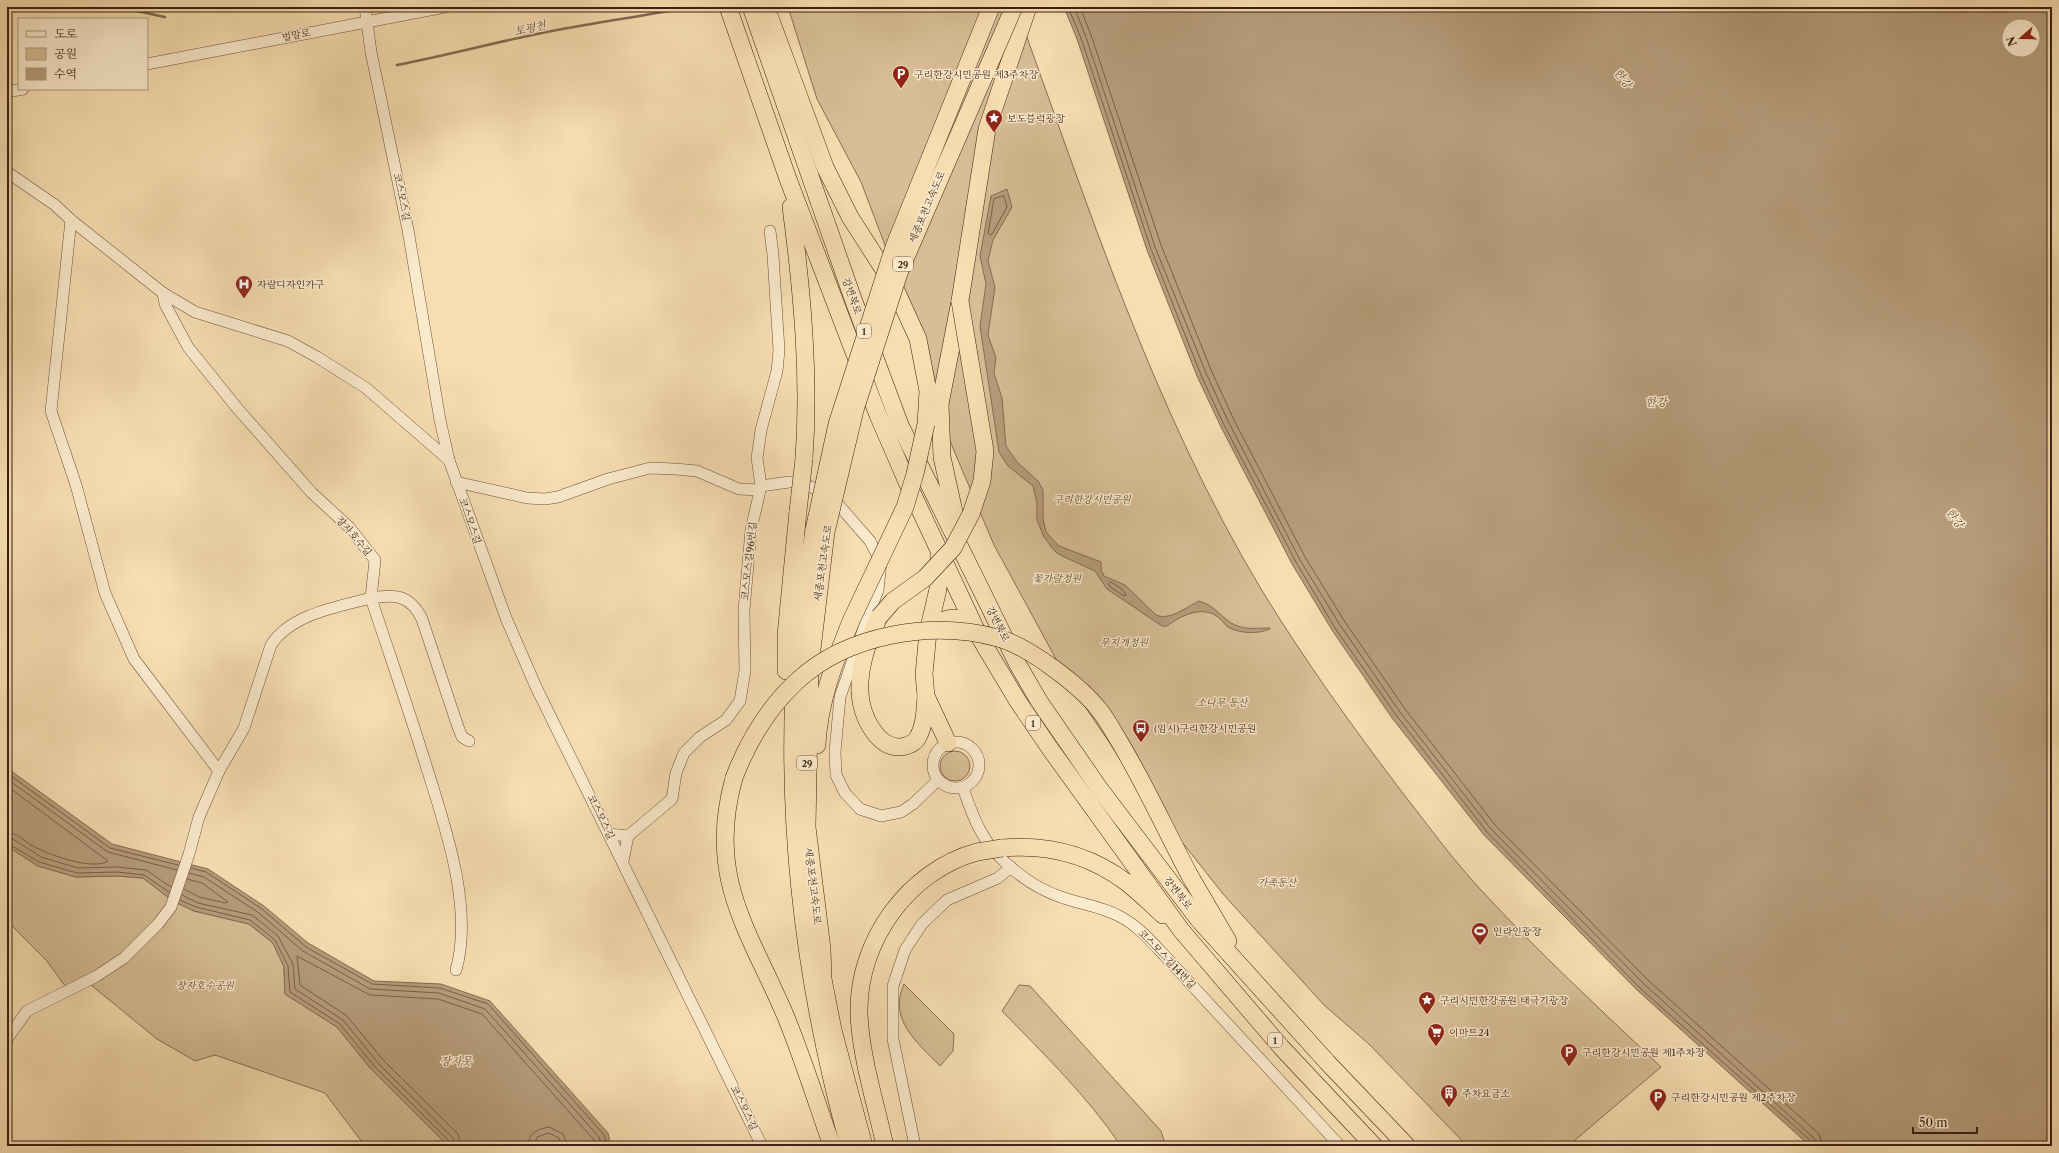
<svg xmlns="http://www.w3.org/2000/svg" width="2059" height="1153" viewBox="0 0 2059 1153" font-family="'Libre Caslon Text','Noto Serif KR',serif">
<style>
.green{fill:#d7be96;stroke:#8a6e55}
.water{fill:#b79d7c;stroke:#866b52;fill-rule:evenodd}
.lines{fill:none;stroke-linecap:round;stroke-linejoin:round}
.shore{stroke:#7a5e48;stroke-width:1}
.stream{stroke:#866b52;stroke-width:2.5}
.minor-casing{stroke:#6b4f3b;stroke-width:12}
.highway-casing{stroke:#3c1f14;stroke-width:18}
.minor{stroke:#faeacc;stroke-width:11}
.highway{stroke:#f7deb1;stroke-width:17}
.highway-bridge-casing{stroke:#3c1f14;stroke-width:18;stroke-linecap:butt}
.highway-bridge{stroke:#f7deb1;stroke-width:17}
.labels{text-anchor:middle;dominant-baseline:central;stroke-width:3;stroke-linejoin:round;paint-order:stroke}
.shield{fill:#faeacc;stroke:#755c4b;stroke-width:1}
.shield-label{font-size:9px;font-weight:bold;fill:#3c1f14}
.street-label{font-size:10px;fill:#3c1f14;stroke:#faeacc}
.poi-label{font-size:10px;fill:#3c1f14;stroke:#faeacc;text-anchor:start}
.park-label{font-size:10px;font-style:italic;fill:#634734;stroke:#faeacc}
.water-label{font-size:11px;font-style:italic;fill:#674b38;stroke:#faeacc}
</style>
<rect width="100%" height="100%" fill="#f7deb1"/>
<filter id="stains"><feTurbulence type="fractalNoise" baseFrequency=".005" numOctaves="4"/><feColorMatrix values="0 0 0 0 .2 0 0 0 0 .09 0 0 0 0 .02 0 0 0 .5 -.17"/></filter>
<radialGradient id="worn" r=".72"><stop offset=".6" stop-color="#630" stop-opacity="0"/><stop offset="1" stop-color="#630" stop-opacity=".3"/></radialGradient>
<g class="green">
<path d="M788,7H1016C1088,205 1152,407 1261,589C1305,661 1354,729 1405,796C1430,828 1454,861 1481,890C1538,952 1600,1009 1661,1067L1568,1146H1467L1370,1045L1324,1005L1223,894L1145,795L1069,683L994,545L930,394L918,332L861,182L817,99Z"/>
<circle cx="955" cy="766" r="15"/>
<path d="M7,846L38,866L76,877L117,876L143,878L173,901L194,911L249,924L273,943L284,967L285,994L337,1027L370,1068L448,1146H365L325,1093L215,1055L195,1061L157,1039L91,985L65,986L47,961L7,921Z"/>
<path d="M904,984L954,1034L953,1051L940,1066C917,1042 888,1020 904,984Z"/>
<path d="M1019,985L1030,986L1161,1131L1166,1146H1121C1087,1096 1044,1054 1002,1011Z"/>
</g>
<g class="water">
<path d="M1064,7H2052V1146H1810L1637,990L1484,835L1392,718L1332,630L1292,564L1221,427L1197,376L1147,250L1077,39ZM2009,26H2033V50H2009Z"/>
<path d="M1007,189L1012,207L993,240L988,261L995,287L988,335L996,358L994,373L1002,398L1006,446L1017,462L1038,481L1043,490V519L1046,532L1059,546L1101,562V570L1104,576L1125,585L1156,615C1169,621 1187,607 1199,601C1215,605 1222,619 1235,625C1246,630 1258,628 1270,628V629C1258,634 1240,634 1228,627C1223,623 1220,618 1215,615C1199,606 1179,617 1167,626H1162L1107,589L1095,571L1058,554L1052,548L1044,537L1037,520V503L1033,486L1008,466L999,452L980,326L986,284L980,256L991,196Z"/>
<path d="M7,768L112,844L208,869L264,906L308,943L374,981L441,984L490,1001L608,1133L611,1146H556L550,1142L537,1146H448L372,1070L337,1027L285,994L284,967L273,943L249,924L194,911L173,901L143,878L117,876L76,877L38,866L7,846Z"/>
</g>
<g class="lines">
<g class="shore">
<path d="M1068,7L1081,38L1151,249L1201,375L1224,425L1296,562L1335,628L1396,715L1487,832L1640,988L1811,1141L1812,1146"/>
<path d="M1074,7L1086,37L1155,247L1206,373L1229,423L1300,560L1340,625L1400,712L1491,829L1644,984L1814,1138L1817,1146"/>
<path d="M1080,7L1091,35L1161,245L1211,370L1234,420L1305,557L1345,622L1405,709L1495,825L1648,980L1819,1134L1823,1146"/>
<path d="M1004,196L1007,207L992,234L990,235L988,233L994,199Z"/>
<path d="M1111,582L1122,589L1126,595L1124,596L1109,586V584Z"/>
<path d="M7,773L110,848L178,865"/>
<path d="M7,779L108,852L177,870"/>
<path d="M7,786L108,861C93,871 46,854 31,845C23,840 17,833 7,832"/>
<path d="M7,838L13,839L41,857L78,868L117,867L146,870L171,887"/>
<path d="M7,843L39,862L77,873L117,872L144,875L169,892"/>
<path d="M191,868L206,872L262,909L306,947L372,984L440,988L488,1004L604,1135L607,1146"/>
<path d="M189,873L204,877L259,913L303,951L370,989L439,993L485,1009L599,1137L602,1146"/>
<path d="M184,889L199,897L226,903L228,902L202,883L187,879"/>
<path d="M182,895L198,903L252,915L278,936L293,964L295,989L343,1020L379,1064L453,1138L456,1146"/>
<path d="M180,900L196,907L250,920L275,940L288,966L290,992L340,1024L375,1067L449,1141L451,1146"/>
<path d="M462,1146L458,1134L383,1060L347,1016L300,985L297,956L370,995L438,999L482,1014L594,1140L596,1146"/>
<path d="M528,1146C528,1133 538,1129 549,1127L563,1134L568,1146"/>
<path d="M534,1146L537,1137L549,1133L559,1138L562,1146"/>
</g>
<g class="stream">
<path d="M118,7L165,17"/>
<path d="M397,65C449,55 500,41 552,31C598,22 644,16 690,7"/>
</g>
<defs>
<g id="minor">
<path d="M365,7L371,52L408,230L440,420L449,460L506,618L536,687L762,1146"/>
<path d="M147,64L445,7"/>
<path d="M7,92L23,89"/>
<path d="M7,172L55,205L71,220L163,293L195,312L288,341L317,357L366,388L449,460"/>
<path d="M71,220L51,411L76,485L105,593L134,659L219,771"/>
<path d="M456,482L527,498L545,499L558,497L608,479L650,468L675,469L697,471L739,489L758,490L761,486"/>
<path d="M761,486L789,482H799L830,495L870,541L881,562L878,590L868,616L840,697L835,752L836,775L845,793L860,809L881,816L901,812L913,804L938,780"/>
<circle cx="956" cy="765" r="23"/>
<path d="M963,788C968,802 973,817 980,830C995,859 1030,887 1061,897C1080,904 1100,906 1119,916C1137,925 1151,941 1165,956L1340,1146"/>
<path d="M609,834L628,836L623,861"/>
<path d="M628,836L672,799L676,773L684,753L700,737L726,720L740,701L745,671L744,610L751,530L761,486L757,458L761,430L777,371L779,350L773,255L770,231"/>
<path d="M456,970C474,907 444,823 425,762C408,707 389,653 371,598C396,594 410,595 422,619L458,727L462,737L469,741"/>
<path d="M7,1039L27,1011L95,977L124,958L158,924L171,907L189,854L199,817L219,771L244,728L271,645C291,614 337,607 371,598L375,560L349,527L312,493L237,408L188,347L165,304L163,293"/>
<path d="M915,1146L893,1039V986L905,950L922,924L947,900L998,878L1011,867"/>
</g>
<g id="highway">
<path d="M728,7L788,179L878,415L907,482L980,638L1017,700L1051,750L1181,930L1281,1047L1374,1146"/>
<path d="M751,7L852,296L900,425L1017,663L1039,701L1099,788L1199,920L1327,1062L1407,1146"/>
<path d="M766,7L825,167L850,217L893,284L918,339L928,391L926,424"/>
<path d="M791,207C802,291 810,374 804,459"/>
<path d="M814,530C806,582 797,635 794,688C787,845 807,995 849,1146"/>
<path d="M958,530L942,457L940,404L960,301L987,129L1028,7"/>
<path d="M826,532L810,666L807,827L822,949L823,979L833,1030L864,1146"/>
<path d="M939,554L938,589L928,632L924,674L926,696L948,743"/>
<path d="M879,617C867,643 856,673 861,702C865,722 881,753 906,746C911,744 916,742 918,737C925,725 925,709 926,696"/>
<path d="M928,632C946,614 959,613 976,632"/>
<path d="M786,671V635L798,511"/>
<path d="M817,745C819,701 835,661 851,621"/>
<path d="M734,778C706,878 749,930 786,1017C803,1059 817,1103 832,1146"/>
<path d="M1002,848C1047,844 1090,855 1126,882C1139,892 1151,904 1163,915"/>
<path d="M1190,876L1228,941"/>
<path d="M885,1146C876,1104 860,1055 859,1012C858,941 908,871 977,852"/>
</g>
</defs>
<use href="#minor" class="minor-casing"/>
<use href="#highway" class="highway-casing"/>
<use href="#minor" class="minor"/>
<use href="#highway" class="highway"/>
<defs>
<g id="highway-bridge">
<path d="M798,511L804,459"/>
<path d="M814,530L837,424L894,247L991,7"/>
<path d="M826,532L855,410L899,273L1014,7"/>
<path d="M879,617L893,601L925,578L953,548L971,514L982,481L985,451L960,301"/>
<path d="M851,621L905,507L915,474L926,424"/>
<path d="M734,778C748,741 768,708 797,681C848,634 932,620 998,638C1028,646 1081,686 1100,711C1107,720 1113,731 1119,741C1145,784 1166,831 1190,876"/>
<path d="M977,852L1002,848"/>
</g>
</defs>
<use href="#highway-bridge" class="highway-bridge-casing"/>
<use href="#highway-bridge" class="highway-bridge"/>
</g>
<defs>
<symbol id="parking-pin" viewBox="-11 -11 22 30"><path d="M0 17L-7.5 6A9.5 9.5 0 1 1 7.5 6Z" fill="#8f2418" stroke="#faeacc"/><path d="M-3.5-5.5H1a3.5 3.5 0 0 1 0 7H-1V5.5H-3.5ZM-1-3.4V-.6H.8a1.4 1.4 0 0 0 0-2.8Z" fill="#fff"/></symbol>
<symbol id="sight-pin" viewBox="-11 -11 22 30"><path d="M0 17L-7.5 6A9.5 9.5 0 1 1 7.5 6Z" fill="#8f2418" stroke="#faeacc"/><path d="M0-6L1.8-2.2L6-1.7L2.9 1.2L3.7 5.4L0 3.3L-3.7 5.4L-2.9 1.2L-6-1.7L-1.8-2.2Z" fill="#fff"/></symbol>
<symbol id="hospital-pin" viewBox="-11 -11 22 30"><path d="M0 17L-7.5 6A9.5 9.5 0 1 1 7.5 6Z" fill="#8f2418" stroke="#faeacc"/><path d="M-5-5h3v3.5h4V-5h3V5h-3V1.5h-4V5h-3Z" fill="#fff"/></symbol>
<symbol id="bus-pin" viewBox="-11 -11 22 30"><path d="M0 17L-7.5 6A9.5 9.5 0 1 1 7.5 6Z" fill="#8f2418" stroke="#faeacc"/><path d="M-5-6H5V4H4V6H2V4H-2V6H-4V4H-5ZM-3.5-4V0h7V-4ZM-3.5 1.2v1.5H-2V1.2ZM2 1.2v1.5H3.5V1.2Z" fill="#fff"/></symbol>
<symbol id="stadium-pin" viewBox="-11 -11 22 30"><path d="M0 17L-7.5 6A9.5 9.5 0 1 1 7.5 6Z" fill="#8f2418" stroke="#faeacc"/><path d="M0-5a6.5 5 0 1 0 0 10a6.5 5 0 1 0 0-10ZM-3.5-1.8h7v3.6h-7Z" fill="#fff"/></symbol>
<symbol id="supermarket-pin" viewBox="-11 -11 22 30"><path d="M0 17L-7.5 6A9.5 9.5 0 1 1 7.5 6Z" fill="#8f2418" stroke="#faeacc"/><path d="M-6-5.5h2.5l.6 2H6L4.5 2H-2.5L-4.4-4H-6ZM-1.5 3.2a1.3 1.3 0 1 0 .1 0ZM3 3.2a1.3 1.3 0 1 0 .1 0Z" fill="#fff"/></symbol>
<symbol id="building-pin" viewBox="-11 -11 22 30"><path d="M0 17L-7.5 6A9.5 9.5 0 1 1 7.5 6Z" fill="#8f2418" stroke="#faeacc"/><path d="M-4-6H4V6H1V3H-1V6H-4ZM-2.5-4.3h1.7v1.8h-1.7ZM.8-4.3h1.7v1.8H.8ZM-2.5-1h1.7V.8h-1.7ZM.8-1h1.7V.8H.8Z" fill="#fff"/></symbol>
</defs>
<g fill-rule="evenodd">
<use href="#parking-pin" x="891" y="64" width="20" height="27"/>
<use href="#sight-pin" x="984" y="108" width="20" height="27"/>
<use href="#hospital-pin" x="234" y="274" width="20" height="27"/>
<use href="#bus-pin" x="1131" y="718" width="20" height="27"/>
<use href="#stadium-pin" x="1470" y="921" width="20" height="27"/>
<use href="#sight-pin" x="1417" y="990" width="20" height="27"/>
<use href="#supermarket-pin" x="1426" y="1022" width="20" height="27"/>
<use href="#parking-pin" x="1559" y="1042" width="20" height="27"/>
<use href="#building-pin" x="1439" y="1083" width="20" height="27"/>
<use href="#parking-pin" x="1648" y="1087" width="20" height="27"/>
</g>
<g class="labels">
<g class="shield">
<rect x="893" y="257" width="20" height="14" rx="3"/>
<rect x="857" y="324" width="14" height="14" rx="3"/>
<rect x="1026" y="716" width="14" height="14" rx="3"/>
<rect x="797" y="756" width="20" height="14" rx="3"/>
<rect x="1268" y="1033" width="14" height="14" rx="3"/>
</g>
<g class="shield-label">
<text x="903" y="264">29</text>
<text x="864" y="331">1</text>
<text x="1033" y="723">1</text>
<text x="807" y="763">29</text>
<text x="1275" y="1040">1</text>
</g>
<g class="street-label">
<text transform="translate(296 35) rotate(-11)">벌말로</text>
<text transform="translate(402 197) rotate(78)">코스모스길</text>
<text transform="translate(927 207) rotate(-67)">세종포천고속도로</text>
<text transform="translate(852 296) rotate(70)">강변북로</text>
<text transform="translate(470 521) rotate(71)">코스모스길</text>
<text transform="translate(354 536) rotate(49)">장자호수길</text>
<text transform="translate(749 561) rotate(-84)">코스모스길96번길</text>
<text transform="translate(823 563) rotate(-82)">세종포천고속도로</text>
<text transform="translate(998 624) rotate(63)">강변북로</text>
<text transform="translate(601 817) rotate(64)">코스모스길</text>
<text transform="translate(813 886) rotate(83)">세종포천고속도로</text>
<text transform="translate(1178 893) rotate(52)">강변북로</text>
<text transform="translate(1167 959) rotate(46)">코스모스길14번길</text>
<text transform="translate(744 1108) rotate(64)">코스모스길</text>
</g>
<g class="poi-label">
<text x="914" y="74">구리한강시민공원 제3주차장</text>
<text x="1007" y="118">보도블럭광장</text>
<text x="257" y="284">자람디자인가구</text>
<text x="1154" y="728">(임시)구리한강시민공원</text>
<text x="1493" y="931">인라인광장</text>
<text x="1440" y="1000">구리시민한강공원 태극기광장</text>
<text x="1449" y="1032">이마트24</text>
<text x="1582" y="1052">구리한강시민공원 제1주차장</text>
<text x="1462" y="1093">주차요금소</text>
<text x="1671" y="1097">구리한강시민공원 제2주차장</text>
</g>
<g class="park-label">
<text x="1092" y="499">구리한강시민공원</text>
<text x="1057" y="578">꽃가람정원</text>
<text x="1124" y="642">무지개정원</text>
<text x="1222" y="702">소나무 동산</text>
<text x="1277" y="882">가족동산</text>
<text x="205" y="985">장자호수공원</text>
</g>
<g class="water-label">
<text transform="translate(530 28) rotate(-12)">토평천</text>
<text transform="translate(1623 78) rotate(53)">한강</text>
<text x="1656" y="402">한강</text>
<text transform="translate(1955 518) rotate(53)">한강</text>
<text x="456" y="1061">장자못</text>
</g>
</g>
<rect width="2059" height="1153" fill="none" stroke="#f7deb1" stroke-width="24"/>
<rect x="8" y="8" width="2043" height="1137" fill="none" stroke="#3c1f14" stroke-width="2"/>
<rect x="12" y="12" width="2035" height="1129" fill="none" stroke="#3c1f14"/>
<rect x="18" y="18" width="130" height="72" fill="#faeacc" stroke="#ae9982"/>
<rect x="26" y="31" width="20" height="6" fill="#faeacc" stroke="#ae9982"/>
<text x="54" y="38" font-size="12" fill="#3c1f14">도로</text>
<rect x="26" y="48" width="20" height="12" fill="#d7be96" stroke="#ae9982"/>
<text x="54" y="58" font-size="12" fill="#3c1f14">공원</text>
<rect x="26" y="68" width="20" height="12" fill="#b79d7c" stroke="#ae9982"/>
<text x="54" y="78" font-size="12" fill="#3c1f14">수역</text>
<g transform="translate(2021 38) rotate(250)"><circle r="19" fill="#faeacc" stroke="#ae9982"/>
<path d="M0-3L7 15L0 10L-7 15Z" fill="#8f2418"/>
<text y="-6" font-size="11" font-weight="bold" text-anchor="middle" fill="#3c1f14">N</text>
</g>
<path d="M1913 1127v6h64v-6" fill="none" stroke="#3c1f14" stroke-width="2"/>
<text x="1919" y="1127" font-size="12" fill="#3c1f14" stroke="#faeacc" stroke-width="3" paint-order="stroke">50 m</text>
<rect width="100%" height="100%" filter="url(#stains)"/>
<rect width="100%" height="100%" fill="url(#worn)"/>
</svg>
